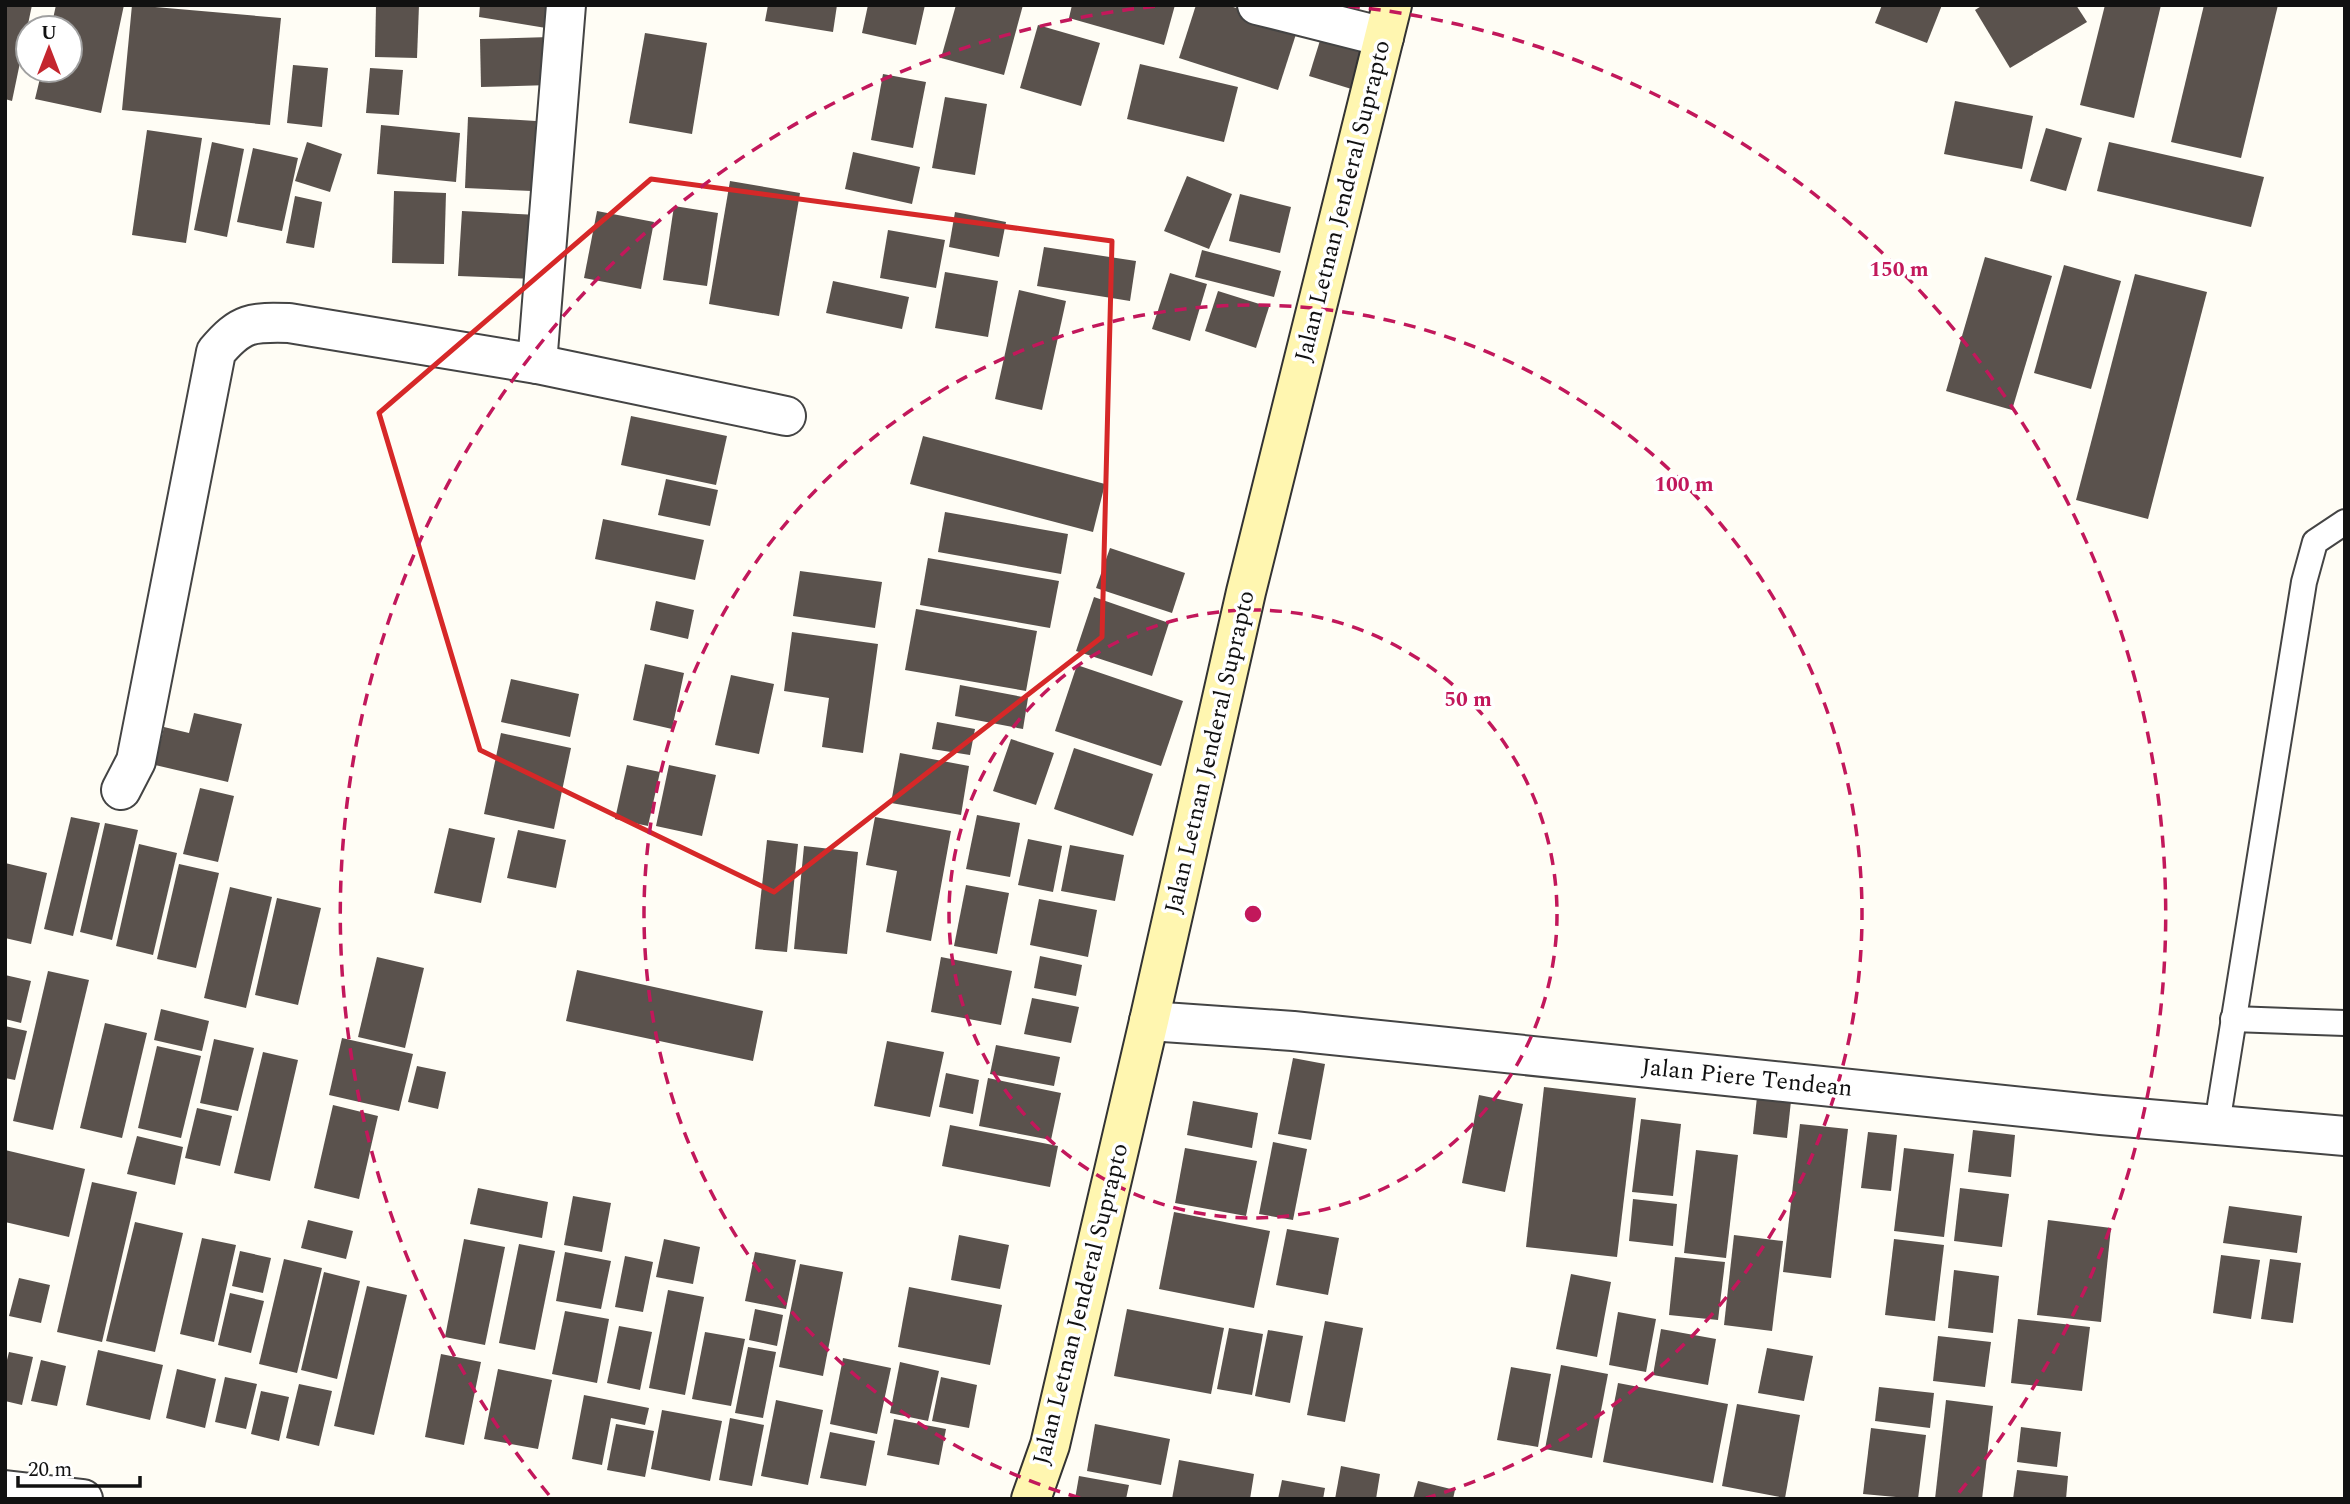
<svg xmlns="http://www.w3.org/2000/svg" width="2350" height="1504" viewBox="0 0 2350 1504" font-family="Spectral,serif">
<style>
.building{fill:#5a524d}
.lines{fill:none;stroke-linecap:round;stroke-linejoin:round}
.service-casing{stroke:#444;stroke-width:28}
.minor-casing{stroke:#444;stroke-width:42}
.tertiary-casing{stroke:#444;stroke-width:42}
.secondary-casing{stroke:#333;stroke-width:42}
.service{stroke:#fff;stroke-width:24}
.minor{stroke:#fff;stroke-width:38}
.tertiary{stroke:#fff;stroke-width:38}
.secondary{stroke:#fff6b0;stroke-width:38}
.marked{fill:none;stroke:#d62828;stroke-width:5;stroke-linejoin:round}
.ring{fill:none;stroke:#c2185b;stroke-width:3.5;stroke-dasharray:12 9}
.labels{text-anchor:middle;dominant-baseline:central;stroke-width:7;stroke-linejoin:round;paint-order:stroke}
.street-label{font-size:24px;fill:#111;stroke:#fff}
.centre{fill:#c2185b;stroke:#fff;stroke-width:3.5}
.ring-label{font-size:21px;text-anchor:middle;font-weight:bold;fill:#c2185b;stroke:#fff;stroke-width:7;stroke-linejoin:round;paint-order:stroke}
</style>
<rect width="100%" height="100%" fill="#fffdf5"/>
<g class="building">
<path d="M5,5H32L12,101L5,99Z"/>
<path d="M56,5H124L101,113L35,99L42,70H70V28H51Z"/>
<path d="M132,5L281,18L270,125L122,110Z"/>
<path d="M376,5H419L417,58L375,57Z"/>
<path d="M480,5H549L546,28L479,17Z"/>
<path d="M768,5H837L833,32L765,21Z"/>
<path d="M868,5H925L916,45L862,33Z"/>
<path d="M956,5H1023L1004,75L941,58Z"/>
<path d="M1072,5H1175L1164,45L1069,18Z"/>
<path d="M1196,5H1227L1298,28L1278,90L1179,58Z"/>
<path d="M1882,5H1942L1927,43L1875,23Z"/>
<path d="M1983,5H2076L2087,22L2010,68L1975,10Z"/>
<path d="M2105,5H2161L2134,118L2080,105Z"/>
<path d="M2204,5H2278L2241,158L2171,142Z"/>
<path d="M1038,25L1100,43L1081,106L1020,88Z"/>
<path d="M645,33L707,43L692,134L629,123Z"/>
<path d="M1322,34L1371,49L1358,91L1309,76Z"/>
<path d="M550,37L551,85L481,87L480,39Z"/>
<path d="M1140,64L1238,87L1224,142L1127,119Z"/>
<path d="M293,65L328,68L322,127L287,123Z"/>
<path d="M370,68L403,70L399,115L366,113Z"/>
<path d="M883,74L926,82L913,148L871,140Z"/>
<path d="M945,97L987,104L975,175L932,168Z"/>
<path d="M1955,101L2033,116L2022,169L1944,154Z"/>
<path d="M468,117L536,121L532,191L465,188Z"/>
<path d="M381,125L460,133L456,182L377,174Z"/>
<path d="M2046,128L2082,138L2066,191L2030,181Z"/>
<path d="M147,130L202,138L186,243L132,235Z"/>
<path d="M212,142L244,149L227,237L194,230Z"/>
<path d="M307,142L342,154L330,192L295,181Z"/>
<path d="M2109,142L2264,177L2251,227L2097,191Z"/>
<path d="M253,148L298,158L282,231L237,222Z"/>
<path d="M853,152L920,167L912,204L845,189Z"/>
<path d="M1187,176L1232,194L1209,249L1164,231Z"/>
<path d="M730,181L800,193L779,316L709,304Z"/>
<path d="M394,191L446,193L444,264L392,263Z"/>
<path d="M1240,194L1291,207L1280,253L1229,241Z"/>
<path d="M295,196L322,202L314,248L286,243Z"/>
<path d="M674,206L718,213L707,286L663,280Z"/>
<path d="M462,211L538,215L535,279L458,276Z"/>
<path d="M597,211L654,222L641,289L584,278Z"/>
<path d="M955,212L1006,222L999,257L949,247Z"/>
<path d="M888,230L945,240L936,288L880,278Z"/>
<path d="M1044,247L1136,261L1130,301L1037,286Z"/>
<path d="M1202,250L1281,271L1274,297L1195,277Z"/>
<path d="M1985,257L2052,276L2012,410L1946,391Z"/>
<path d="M2064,265L2121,281L2091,389L2034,373Z"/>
<path d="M945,272L998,281L988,337L935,328Z"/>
<path d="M1170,273L1207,284L1190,341L1152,329Z"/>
<path d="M2135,274L2207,292L2148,519L2076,500Z"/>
<path d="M833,281L909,297L902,329L826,313Z"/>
<path d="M1019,290L1066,301L1042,410L995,399Z"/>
<path d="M1218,291L1269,307L1256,348L1205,331Z"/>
<path d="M631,416L727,436L716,485L621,465Z"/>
<path d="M923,436L1105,484L1093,532L910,484Z"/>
<path d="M666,479L718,490L710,526L658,515Z"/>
<path d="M945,512L1068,534L1061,574L938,552Z"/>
<path d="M603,519L704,540L695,580L595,559Z"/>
<path d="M1110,548L1185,573L1172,613L1096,588Z"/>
<path d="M928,558L1059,581L1050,628L920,605Z"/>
<path d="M800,571L882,582L875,628L793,616Z"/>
<path d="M1094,597L1169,623L1152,676L1076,651Z"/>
<path d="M656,601L694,610L688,639L650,630Z"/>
<path d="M916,609L1037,631L1026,691L905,670Z"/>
<path d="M792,632L878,644L863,753L822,747L829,698L784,691Z"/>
<path d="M645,664L684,673L672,729L633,720Z"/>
<path d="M1077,665L1183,701L1161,766L1055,731Z"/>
<path d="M731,675L774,684L759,754L715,745Z"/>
<path d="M511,679L579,694L570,737L501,722Z"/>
<path d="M960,685L1028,698L1023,729L955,716Z"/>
<path d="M194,713L242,724L228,782L155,765L164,727L189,733Z"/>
<path d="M937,722L975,729L970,755L932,749Z"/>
<path d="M501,733L571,748L554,829L484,814Z"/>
<path d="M1011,739L1054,753L1036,805L993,791Z"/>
<path d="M1074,748L1153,774L1133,836L1054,809Z"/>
<path d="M900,753L969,766L961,815L891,803Z"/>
<path d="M627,765L660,772L648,826L615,819Z"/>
<path d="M669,765L716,775L702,836L656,826Z"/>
<path d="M200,788L234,796L218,862L183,854Z"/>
<path d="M977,815L1020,823L1010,877L966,869Z"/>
<path d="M71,817L100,823L73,936L44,929Z"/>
<path d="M875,817L951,831L931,941L886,932L897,871L866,865Z"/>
<path d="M105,823L138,830L112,940L80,932Z"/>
<path d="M449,828L495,838L481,903L434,893Z"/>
<path d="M518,830L566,840L556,888L507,878Z"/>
<path d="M1028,839L1062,846L1053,892L1018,885Z"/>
<path d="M767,840L798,844L787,952L755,949Z"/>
<path d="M139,844L177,853L153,955L116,946Z"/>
<path d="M1070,845L1124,855L1115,901L1061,891Z"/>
<path d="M804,846L858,852L847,954L794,949Z"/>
<path d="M5,863L47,873L31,944L5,938Z"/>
<path d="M179,864L219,873L196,968L157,959Z"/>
<path d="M966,885L1009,893L997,954L954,946Z"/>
<path d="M230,887L272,897L246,1008L204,998Z"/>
<path d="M277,898L321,908L298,1005L255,995Z"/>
<path d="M1039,899L1097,910L1088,957L1030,945Z"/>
<path d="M1040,956L1082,965L1076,996L1034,988Z"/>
<path d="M377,957L424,968L405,1048L358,1037Z"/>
<path d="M941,957L1012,971L1001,1025L931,1012Z"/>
<path d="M577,970L763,1011L753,1061L566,1021Z"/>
<path d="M48,971L89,980L53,1130L13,1121Z"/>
<path d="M5,975L31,981L21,1023L5,1019Z"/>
<path d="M1032,998L1079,1007L1071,1043L1024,1034Z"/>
<path d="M161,1009L209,1021L202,1051L154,1040Z"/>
<path d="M105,1023L147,1033L122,1138L80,1128Z"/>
<path d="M5,1026L27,1031L15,1080L5,1078Z"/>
<path d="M342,1038L413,1054L399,1111L329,1095Z"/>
<path d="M214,1039L254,1048L238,1111L200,1103Z"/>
<path d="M887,1041L944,1052L930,1117L874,1106Z"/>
<path d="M996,1045L1060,1057L1054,1086L990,1074Z"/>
<path d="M157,1046L201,1056L181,1138L138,1128Z"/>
<path d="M263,1052L298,1060L270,1181L234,1173Z"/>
<path d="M1293,1058L1325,1064L1311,1140L1278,1134Z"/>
<path d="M417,1066L446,1072L438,1109L408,1102Z"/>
<path d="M946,1073L979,1080L973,1114L939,1107Z"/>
<path d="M988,1078L1061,1093L1051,1140L979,1126Z"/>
<path d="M1544,1087L1636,1098L1617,1257L1526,1247Z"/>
<path d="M1479,1095L1523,1104L1505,1192L1462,1183Z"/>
<path d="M1757,1097L1791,1101L1787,1138L1753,1134Z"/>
<path d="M1193,1101L1258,1113L1252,1148L1187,1135Z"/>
<path d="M333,1105L378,1116L359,1199L314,1188Z"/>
<path d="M197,1108L232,1116L220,1166L185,1158Z"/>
<path d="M1641,1119L1681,1124L1673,1196L1632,1192Z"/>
<path d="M1800,1124L1848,1129L1831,1278L1783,1272Z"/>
<path d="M950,1125L1058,1146L1050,1187L942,1166Z"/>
<path d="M1973,1130L2015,1135L2011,1177L1968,1172Z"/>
<path d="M1868,1132L1897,1135L1891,1191L1861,1188Z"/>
<path d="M137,1136L183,1147L175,1185L127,1174Z"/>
<path d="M1273,1142L1307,1149L1293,1220L1259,1214Z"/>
<path d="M1185,1148L1257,1161L1246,1216L1175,1203Z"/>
<path d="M1904,1148L1954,1154L1944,1237L1894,1231Z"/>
<path d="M5,1150L85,1169L69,1237L5,1222Z"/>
<path d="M1696,1150L1738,1155L1726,1258L1684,1253Z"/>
<path d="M92,1182L137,1192L102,1342L57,1332Z"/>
<path d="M478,1188L548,1202L542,1238L470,1224Z"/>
<path d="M1960,1188L2009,1194L2002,1247L1954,1241Z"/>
<path d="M573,1196L611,1203L602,1252L564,1245Z"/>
<path d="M1633,1199L1677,1204L1673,1246L1629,1241Z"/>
<path d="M2229,1206L2302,1216L2297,1253L2223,1243Z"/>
<path d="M1174,1212L1270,1231L1254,1308L1159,1289Z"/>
<path d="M308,1220L353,1231L346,1259L301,1248Z"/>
<path d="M2048,1220L2111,1228L2101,1322L2037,1315Z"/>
<path d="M135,1222L183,1233L155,1352L106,1341Z"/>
<path d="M1287,1229L1339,1238L1328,1295L1276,1285Z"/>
<path d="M959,1235L1009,1245L1000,1289L951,1280Z"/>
<path d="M1734,1235L1783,1241L1772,1331L1724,1325Z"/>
<path d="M202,1238L236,1245L214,1342L180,1334Z"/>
<path d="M464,1239L505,1247L485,1345L445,1337Z"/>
<path d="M664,1239L700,1247L693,1284L656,1277Z"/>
<path d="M1894,1239L1944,1245L1935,1321L1885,1315Z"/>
<path d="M519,1244L555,1251L535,1350L499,1343Z"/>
<path d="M240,1251L271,1258L263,1293L232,1286Z"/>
<path d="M565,1252L611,1261L601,1309L556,1301Z"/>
<path d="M755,1252L796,1260L786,1309L745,1301Z"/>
<path d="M2221,1255L2260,1260L2251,1319L2213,1313Z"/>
<path d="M625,1256L653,1262L643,1312L615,1307Z"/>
<path d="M1675,1257L1725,1262L1718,1320L1669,1315Z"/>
<path d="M284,1259L322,1268L297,1373L259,1364Z"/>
<path d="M2270,1259L2301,1263L2293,1323L2261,1319Z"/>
<path d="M800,1264L843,1272L823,1376L779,1367Z"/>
<path d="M1954,1270L1999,1276L1993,1333L1948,1328Z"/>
<path d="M324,1272L360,1281L337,1379L301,1370Z"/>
<path d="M1571,1274L1611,1282L1597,1357L1556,1349Z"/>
<path d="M19,1278L50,1285L41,1323L9,1316Z"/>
<path d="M367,1286L407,1295L374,1435L334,1426Z"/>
<path d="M909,1287L1002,1305L990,1365L898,1347Z"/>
<path d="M668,1290L704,1297L685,1395L649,1388Z"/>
<path d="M230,1293L264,1301L251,1353L218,1345Z"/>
<path d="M755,1309L783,1315L777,1346L749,1340Z"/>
<path d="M1127,1309L1224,1328L1211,1394L1114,1376Z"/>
<path d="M565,1311L609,1319L597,1383L552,1374Z"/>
<path d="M1618,1312L1656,1319L1646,1372L1609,1365Z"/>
<path d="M2018,1319L2090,1327L2082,1391L2011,1383Z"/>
<path d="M1325,1321L1363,1328L1345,1422L1307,1415Z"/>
<path d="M619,1326L652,1332L640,1390L607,1383Z"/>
<path d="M1229,1328L1263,1334L1252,1395L1217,1389Z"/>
<path d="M1661,1329L1716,1339L1708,1385L1653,1375Z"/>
<path d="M1268,1330L1303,1336L1290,1403L1255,1396Z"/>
<path d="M705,1332L745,1339L731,1406L692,1399Z"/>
<path d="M1938,1336L1991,1342L1985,1387L1933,1381Z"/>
<path d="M748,1347L776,1352L763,1418L735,1413Z"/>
<path d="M1767,1348L1813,1356L1804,1401L1758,1393Z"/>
<path d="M98,1350L163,1365L150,1420L86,1405Z"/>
<path d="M9,1352L33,1357L22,1405L5,1401V1368Z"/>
<path d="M441,1354L481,1362L464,1445L425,1437Z"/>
<path d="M843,1358L891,1368L877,1434L830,1424Z"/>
<path d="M41,1360L66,1366L57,1406L31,1401Z"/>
<path d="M900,1362L939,1371L928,1421L890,1413Z"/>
<path d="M1561,1365L1608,1374L1592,1458L1545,1449Z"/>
<path d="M1511,1367L1551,1374L1538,1447L1497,1440Z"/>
<path d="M177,1369L216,1379L205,1428L166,1418Z"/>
<path d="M498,1369L552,1380L538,1449L484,1439Z"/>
<path d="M225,1377L257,1384L246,1429L215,1422Z"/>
<path d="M941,1377L977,1385L969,1428L932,1421Z"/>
<path d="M1618,1383L1728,1404L1713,1483L1603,1462Z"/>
<path d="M299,1384L332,1391L319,1446L286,1438Z"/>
<path d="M1879,1387L1934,1393L1930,1428L1875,1421Z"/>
<path d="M261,1391L289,1397L279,1441L251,1434Z"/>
<path d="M584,1395L649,1408L645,1425L611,1418L602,1465L572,1459Z"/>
<path d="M776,1400L823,1410L808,1485L761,1476Z"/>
<path d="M1946,1400L1993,1406L1982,1499H1935Z"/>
<path d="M1737,1404L1800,1415L1785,1498L1722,1486Z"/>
<path d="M662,1410L722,1421L710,1481L651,1469Z"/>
<path d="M730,1418L764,1425L752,1486L719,1480Z"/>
<path d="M894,1419L946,1429L939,1465L887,1455Z"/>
<path d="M616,1424L654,1431L645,1477L607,1470Z"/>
<path d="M1095,1424L1170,1439L1161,1485L1087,1471Z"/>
<path d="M2021,1427L2061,1432L2057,1467L2017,1462Z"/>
<path d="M1871,1428L1926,1435L1918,1499L1863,1494Z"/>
<path d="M830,1432L875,1441L866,1486L820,1478Z"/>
<path d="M1179,1460L1254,1474L1250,1499H1172Z"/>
<path d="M1341,1466L1380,1474L1376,1499H1335Z"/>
<path d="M2017,1470L2068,1476L2066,1499H2013Z"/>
<path d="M1079,1476L1129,1485L1126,1499H1075Z"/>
<path d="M1282,1480L1325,1488L1323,1499H1278Z"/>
<path d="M1418,1481L1455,1490L1453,1499H1413Z"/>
</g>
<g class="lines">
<defs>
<g id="service">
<path d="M2233,1019L2345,1023"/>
<path d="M2217,1124L2304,582L2315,542L2345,522"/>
</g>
<g id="minor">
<path d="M1257,5L1384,37"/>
<path d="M537,364L786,416"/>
<path d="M121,790L136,761L216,352C241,322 252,322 289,323L537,364L566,5"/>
</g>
<g id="tertiary">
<path d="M1149,1021L1293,1031L2101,1115L2345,1136"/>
<path d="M5,1490L83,1499"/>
</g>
<path id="secondary" d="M1031,1499L1050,1445L1149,1021L1246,592L1392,5"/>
</defs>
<use href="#service" class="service-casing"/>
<use href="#minor" class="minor-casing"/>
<use href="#tertiary" class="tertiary-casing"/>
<use href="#secondary" class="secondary-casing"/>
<use href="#service" class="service"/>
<use href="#minor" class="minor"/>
<use href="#tertiary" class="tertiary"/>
<use href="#secondary" class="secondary"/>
</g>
<path class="marked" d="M651,179L1112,241L1102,637L774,892L480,750L379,413Z"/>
<g class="ring">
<circle cx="1253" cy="914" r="304"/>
<path d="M1080 1498A609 609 0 1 1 1426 1498"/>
<path d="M549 1495A913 913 0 0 1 1158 6M1348 6A913 913 0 0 1 1957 1495"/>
</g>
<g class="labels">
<g class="street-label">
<text transform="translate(1343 201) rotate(-76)">Jalan Letnan Jenderal Suprapto</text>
<text transform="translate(1210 752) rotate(-77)">Jalan Letnan Jenderal Suprapto</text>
<text transform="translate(1747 1078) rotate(6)">Jalan Piere Tendean</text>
<text transform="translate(1081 1304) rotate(-76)">Jalan Letnan Jenderal Suprapto</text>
</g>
</g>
<circle cx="1253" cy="914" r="10" class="centre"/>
<g class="ring-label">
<text x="1899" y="276">150 m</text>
<text x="1684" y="491">100 m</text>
<text x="1468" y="706">50 m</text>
</g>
<rect width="2350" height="1504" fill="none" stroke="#111111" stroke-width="14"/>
<g transform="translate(49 49)"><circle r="33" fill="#ffffff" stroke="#a0a0a0" stroke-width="2"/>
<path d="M0-5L12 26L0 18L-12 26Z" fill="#c4262e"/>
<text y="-10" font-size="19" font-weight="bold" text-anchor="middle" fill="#111111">U</text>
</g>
<path d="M18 1476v10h122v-10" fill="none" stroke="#111111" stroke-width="3.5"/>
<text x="28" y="1476" font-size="21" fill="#111111" stroke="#ffffff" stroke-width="5" paint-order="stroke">20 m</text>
</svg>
